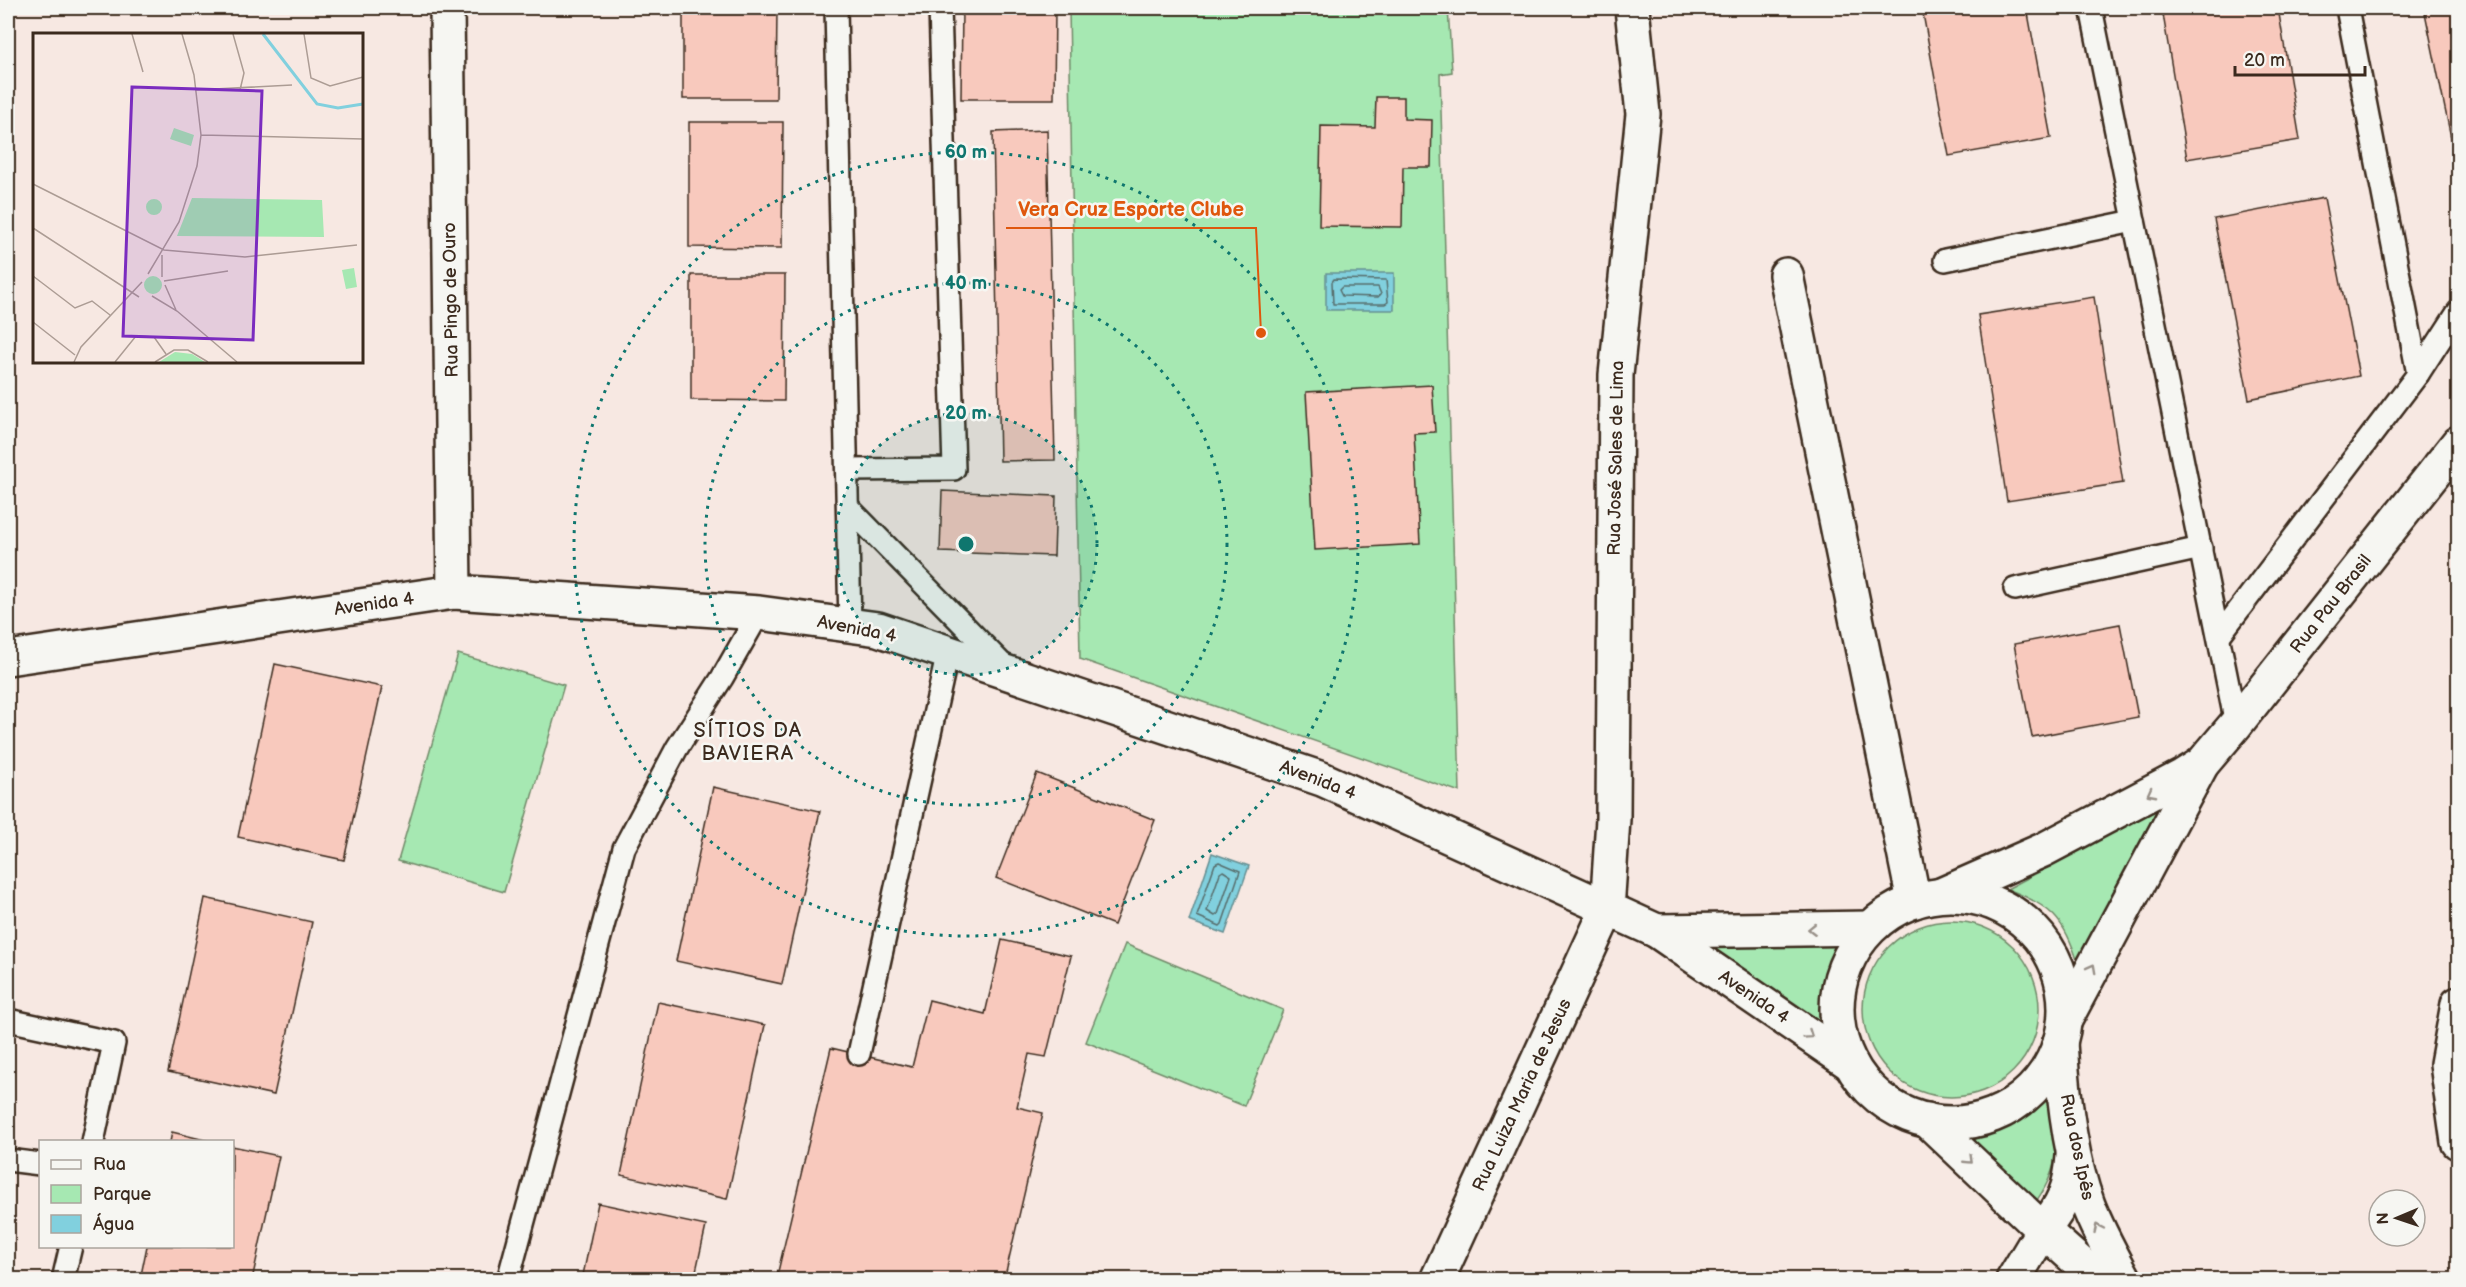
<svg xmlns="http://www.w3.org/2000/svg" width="2466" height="1287" viewBox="0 0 2466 1287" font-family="'Balsamiq Sans',sans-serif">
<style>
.green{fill:#a6e8b2;stroke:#708968;stroke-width:1.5}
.water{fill:#81d0de;stroke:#658e91;stroke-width:1.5}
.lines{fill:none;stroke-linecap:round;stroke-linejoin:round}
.shore{stroke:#576c6b;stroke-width:1.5}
.building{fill:#f8c9bd;stroke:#3b2a1e;stroke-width:1.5}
.lane-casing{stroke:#3b2a1e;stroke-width:26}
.street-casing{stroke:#3b2a1e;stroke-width:38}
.secondary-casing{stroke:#3b2a1e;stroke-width:38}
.lane{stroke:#f6f6f2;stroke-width:21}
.street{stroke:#f6f6f2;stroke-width:33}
.secondary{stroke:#f6f6f2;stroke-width:33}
.oneway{stroke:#989088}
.ring{fill:none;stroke:#0f766e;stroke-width:3;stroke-dasharray:3 6}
.labels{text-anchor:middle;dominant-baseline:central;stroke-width:5;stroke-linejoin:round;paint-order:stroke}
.street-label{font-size:18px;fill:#3b2a1e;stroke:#f6f6f2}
.neighbourhood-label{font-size:20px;letter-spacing:1.5px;fill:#3b2a1e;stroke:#f6f6f2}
.inset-river{fill:none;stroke:#81d0de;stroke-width:3}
.inset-road{fill:none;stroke:#ac9c94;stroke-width:1.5}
.view{fill:#7b2cbf;fill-opacity:0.15;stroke:#7b2cbf;stroke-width:3}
.inset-edge{fill:none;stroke:#3b2a1e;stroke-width:3}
.centre{fill:#0f766e;stroke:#f6f6f2;stroke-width:3}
.ring-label{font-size:18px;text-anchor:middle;font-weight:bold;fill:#0f766e;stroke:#f6f6f2;stroke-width:5;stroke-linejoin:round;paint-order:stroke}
.leader{fill:none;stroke:#df570d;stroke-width:2}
.callout-dot{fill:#df570d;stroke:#f6f6f2;stroke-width:2}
.callout-label{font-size:20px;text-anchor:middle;font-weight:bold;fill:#df570d;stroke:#f6f6f2;stroke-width:5;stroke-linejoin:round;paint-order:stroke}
</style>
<rect width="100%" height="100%" fill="#f7e8e2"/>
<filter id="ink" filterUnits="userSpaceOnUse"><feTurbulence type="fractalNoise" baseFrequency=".0167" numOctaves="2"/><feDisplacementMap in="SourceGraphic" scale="12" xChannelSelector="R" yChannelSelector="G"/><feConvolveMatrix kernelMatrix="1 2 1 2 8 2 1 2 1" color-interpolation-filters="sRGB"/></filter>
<g filter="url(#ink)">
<g class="green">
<path d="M1069,8H1448L1452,72L1440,74L1460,792L1080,659Z"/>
<path d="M458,654L564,685L504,892L398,861Z"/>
<path d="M2160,808L2078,963C2065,919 2050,905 2007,889Z"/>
<circle cx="1951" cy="1009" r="88"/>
<path d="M1849,927C1826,967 1823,981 1825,1027L1666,928Z"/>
<path d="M1125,944L1283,1010L1244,1106L1086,1042Z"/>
<path d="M2046,1089C2056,1140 2066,1162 2032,1207L1958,1138C1999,1127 2015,1119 2046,1089Z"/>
</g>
<g class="water">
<rect x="1326" y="273" width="68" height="37"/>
<path d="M1212,853L1249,866L1225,934L1189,921Z"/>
</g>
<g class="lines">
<g class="shore">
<path d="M1334,279L1386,280L1388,302L1385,304H1333L1332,282Z"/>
<path d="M1342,287H1378L1381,294L1378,297L1342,296L1339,290Z"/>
<path d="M1219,862L1240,871L1222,924L1220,926L1197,916L1215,864Z"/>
<path d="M1223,871L1231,876L1218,914L1215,916L1207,911L1220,873Z"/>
</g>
</g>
<g class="building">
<path d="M683,8H777L776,99H683Z"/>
<path d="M962,8H1055L1054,99H961Z"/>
<path d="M1922,8H2027L2051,138L1949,156Z"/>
<path d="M2162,8H2278L2300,140L2187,159Z"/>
<path d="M2424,8H2458V151L2454,152Z"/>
<path d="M1376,97H1404V119L1432,120L1431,167H1403L1402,227L1319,226L1321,126L1375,127Z"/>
<path d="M689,122H783L782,248L689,247Z"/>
<path d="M1047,130L1055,460L1000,461L993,132Z"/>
<path d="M2324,198L2359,376L2249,399L2214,219Z"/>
<path d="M691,275H785L784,401L691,400Z"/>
<path d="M2094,297L2123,483L2007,501L1978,315Z"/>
<path d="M1432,385L1435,432L1414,433L1420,544L1315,550L1306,392Z"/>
<path d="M942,491L1056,496L1054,556L940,552Z"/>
<path d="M2120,624L2138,717L2032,737L2014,644Z"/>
<path d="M275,664L382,687L344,860L238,837Z"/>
<path d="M1037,773L1155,820L1114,925L996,878Z"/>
<path d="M713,787L820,811L782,984L676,961Z"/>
<path d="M205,898L312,922L274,1095L168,1072Z"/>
<path d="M1002,940L1071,956L1046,1057L1029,1054L1017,1107L1043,1113L1004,1280H776L831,1048L912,1067L929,1000L985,1014Z"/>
<path d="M658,1002L765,1025L727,1199L621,1175Z"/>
<path d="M172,1132L213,1142H170Z"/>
<path d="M232,1146L279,1156L252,1280H140L147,1246H232Z"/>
<path d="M598,1203L706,1226L694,1280H582Z"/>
</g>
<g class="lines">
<defs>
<g id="lane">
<path d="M836,8L850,625"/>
<path d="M2091,8L2236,724"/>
<path d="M2347,8L2418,374"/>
<path d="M1945,260L2134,221"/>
<path d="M847,470L954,469L940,8"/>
<path d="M849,508L1006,668"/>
<path d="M2015,589L2201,548"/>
<path d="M2219,636L2418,374L2458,312"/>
<path d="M8,1020L114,1043L93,1142"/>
<path d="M859,1054L948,652"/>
<path d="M8,1160L40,1164"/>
<path d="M63,1280L71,1246"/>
<path d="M508,1280L624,848L677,748L722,678L759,613"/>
</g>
<g id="street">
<path d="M447,8L454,592"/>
<path d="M1786,275L1914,901"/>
<path d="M1941,895L2043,850L2183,776L2202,764"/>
<path d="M2458,1004L2447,1064L2458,1142"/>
<path d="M2065,1020L2202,764L2236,724L2458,443"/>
<path d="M1437,1280L1607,910L1613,819L1616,375L1643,114L1632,8"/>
<path d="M2013,1280L2043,1230"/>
</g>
<g id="secondary">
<path d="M8,658L454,592L759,613L878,629L1322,779L1657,931L1851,1064"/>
<circle cx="1951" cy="1009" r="114"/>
<path d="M1657,931L1870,928"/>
<path d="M2060,1042C2063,1094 2070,1157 2088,1205C2098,1231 2112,1256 2125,1280"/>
<path d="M1927,1120L2043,1230L2099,1280"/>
<path d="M2043,1230C2063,1205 2071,1188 2073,1156"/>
</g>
</defs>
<use href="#lane" class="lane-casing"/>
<use href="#street" class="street-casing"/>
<use href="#secondary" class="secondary-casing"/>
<use href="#lane" class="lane"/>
<use href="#street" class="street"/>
<use href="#secondary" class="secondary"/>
</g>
<defs><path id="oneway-chevron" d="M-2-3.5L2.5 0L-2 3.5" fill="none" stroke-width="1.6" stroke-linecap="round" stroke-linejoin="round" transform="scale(1.5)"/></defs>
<g class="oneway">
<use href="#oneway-chevron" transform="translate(2151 793) rotate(152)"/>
<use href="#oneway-chevron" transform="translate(1812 929) rotate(179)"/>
<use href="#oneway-chevron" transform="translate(2092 968) rotate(-62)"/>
<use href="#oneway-chevron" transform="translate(1809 1035) rotate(34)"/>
<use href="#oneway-chevron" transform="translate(1969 1160) rotate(44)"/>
<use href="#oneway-chevron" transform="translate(2098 1228) rotate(-115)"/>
</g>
</g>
<circle cx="966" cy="544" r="131" fill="#0f766e" fill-opacity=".12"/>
<g class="ring">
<circle cx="966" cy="544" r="131"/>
<circle cx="966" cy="544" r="261"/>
<circle cx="966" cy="544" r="392"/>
</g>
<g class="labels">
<g class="street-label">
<text transform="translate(451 300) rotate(-91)">Rua Pingo de Ouro</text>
<text transform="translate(1616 458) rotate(-89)">Rua José Sales de Lima</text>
<text transform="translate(374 604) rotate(-8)">Avenida 4</text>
<text transform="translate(2331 604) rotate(-52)">Rua Pau Brasil</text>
<text transform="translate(857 629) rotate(11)">Avenida 4</text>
<text transform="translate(1318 780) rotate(21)">Avenida 4</text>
<text transform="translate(1754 997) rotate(34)">Avenida 4</text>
<text transform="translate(1522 1095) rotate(-65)">Rua Luiza Maria de Jesus</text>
<text transform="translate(2077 1147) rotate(78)">Rua dos Ipês</text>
</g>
<g class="neighbourhood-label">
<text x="748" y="731">SÍTIOS DA<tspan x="748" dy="23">BAVIERA</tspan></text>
</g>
</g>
<g transform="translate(33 33)">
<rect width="330" height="330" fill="#f7e8e2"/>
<path d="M141,95L161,102L158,113L137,106ZM159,165L289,167L291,204L144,203ZM113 174a8 8 0 1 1 16 0a8 8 0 1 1-16 0ZM321,235L324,254L313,256L309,237ZM111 252a9 9 0 1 1 18 0a9 9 0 1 1-18 0ZM142,319L159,321L172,329H126Z" fill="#a6e8b2"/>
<path class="inset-river" d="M230,1L284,71L305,75L330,71"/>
<path class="inset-road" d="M99,1L110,39M200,1L211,40L207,57M271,1L278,45L297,53L330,44M163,57L259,52M168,102L330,106M0,151L131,217L212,224L324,212M0,195L106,264M115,241L146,189L164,133L168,102L161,42L149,1M0,243L42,275L59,268L77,282M129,244V222M131,248L195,238M132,252L143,277M119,263L144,278L204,329M0,289L42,322M41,329L48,314L109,249M82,329L103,303L121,304L133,321M122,329L141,317H155L175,329"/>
<path class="view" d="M99,54L229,58L220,307L90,303Z"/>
<rect width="330" height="330" class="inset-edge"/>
</g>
<circle cx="966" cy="544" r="9" class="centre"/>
<g class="ring-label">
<text x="966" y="158">60 m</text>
<text x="966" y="289">40 m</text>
<text x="966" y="419">20 m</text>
</g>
<path class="leader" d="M1261 333L1256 228H1006"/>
<circle class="callout-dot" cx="1261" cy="333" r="6"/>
<g class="callout-label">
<text x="1131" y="216">Vera Cruz Esporte Clube</text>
</g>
<rect width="2466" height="1287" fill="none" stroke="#f6f6f2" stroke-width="30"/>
<rect x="15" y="15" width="2436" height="1257" fill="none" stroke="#3b2a1e" stroke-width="2" filter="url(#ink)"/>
<rect x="39" y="1140" width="195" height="108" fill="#f6f6f2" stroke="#aba49d" stroke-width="1.5"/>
<rect x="51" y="1160" width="30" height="9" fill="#f6f6f2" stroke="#aba49d" stroke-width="1.5"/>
<text x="93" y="1170" font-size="18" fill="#3b2a1e">Rua</text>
<rect x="51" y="1185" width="30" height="18" fill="#a6e8b2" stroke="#aba49d" stroke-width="1.5"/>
<text x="93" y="1200" font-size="18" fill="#3b2a1e">Parque</text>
<rect x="51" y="1215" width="30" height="18" fill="#81d0de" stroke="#aba49d" stroke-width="1.5"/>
<text x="93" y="1230" font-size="18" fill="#3b2a1e">Água</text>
<g transform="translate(2397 1218) rotate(268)"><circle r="28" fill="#f6f6f2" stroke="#aba49d" stroke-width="1.5"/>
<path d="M0-4.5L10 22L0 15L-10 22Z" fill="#3b2a1e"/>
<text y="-9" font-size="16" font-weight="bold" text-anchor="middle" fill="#3b2a1e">N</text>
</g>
<path d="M2235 66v9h130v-9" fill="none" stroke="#3b2a1e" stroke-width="3"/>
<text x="2244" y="66" font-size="18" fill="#3b2a1e" stroke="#f6f6f2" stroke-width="4.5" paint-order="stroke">20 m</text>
</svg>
